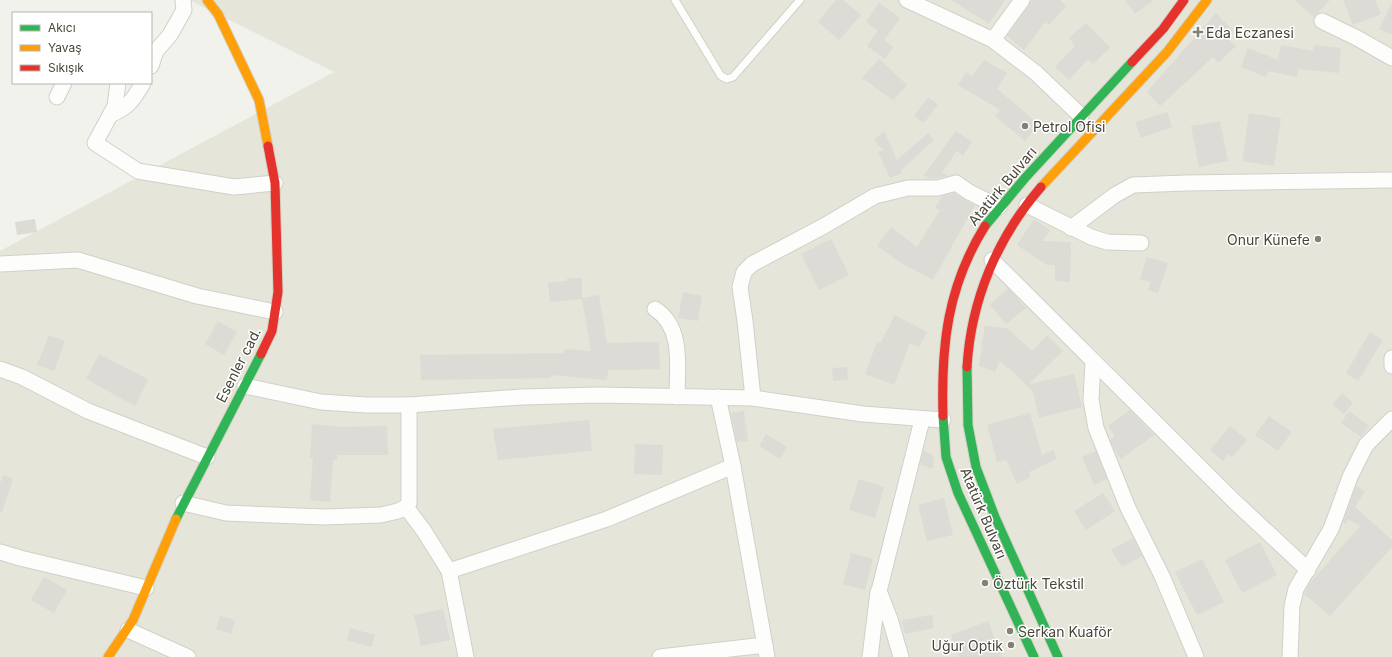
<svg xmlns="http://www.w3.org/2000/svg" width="1392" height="657" viewBox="0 0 1392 657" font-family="Inter,sans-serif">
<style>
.residential{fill:#e6e5da}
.building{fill:#dcdbd5}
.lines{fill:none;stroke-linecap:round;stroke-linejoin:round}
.lane-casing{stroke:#d0d0ca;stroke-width:9}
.street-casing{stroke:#d0d0ca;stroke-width:17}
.fast-casing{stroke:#d2d1c3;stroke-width:11}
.slow-casing{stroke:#d2d1c3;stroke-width:11}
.jam-casing{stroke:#d2d1c3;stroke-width:11}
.lane{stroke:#fdfdfc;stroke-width:7}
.street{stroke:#fdfdfc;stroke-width:15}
.fast{stroke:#30b455;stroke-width:9}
.slow{stroke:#ff9f0a;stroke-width:9}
.jam{stroke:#e5322d;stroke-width:9}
.poi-dot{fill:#848277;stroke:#fff;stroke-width:1.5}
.labels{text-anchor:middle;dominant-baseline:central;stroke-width:3;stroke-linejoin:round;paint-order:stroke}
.poi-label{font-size:14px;fill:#494638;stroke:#fff;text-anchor:start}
.street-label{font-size:14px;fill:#494638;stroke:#fff}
</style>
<rect width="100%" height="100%" fill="#f2f2ed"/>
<path class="residential" d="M189,0H1392V657H0V251L334,72Z"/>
<g class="building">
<path d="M836,0H843L861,15L839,40L818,22Z"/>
<path d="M951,0H1005L989,24Z"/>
<path d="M1032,0H1060L1066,6L1049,25L1045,22L1024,50L1007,36Z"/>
<path d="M1125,0H1154L1135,14Z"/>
<path d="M1295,0H1330L1314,17Z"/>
<path d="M1343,0H1375L1381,14L1353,25Z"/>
<path d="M879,3L900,18L884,40L893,47L885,59L867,46L878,31L866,22Z"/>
<path d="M1392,3V35L1379,29Z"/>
<path d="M1216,13L1233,31L1226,37L1236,46L1218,63L1213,57L1160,106L1147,92Z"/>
<path d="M1086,23L1110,48L1093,64L1088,59L1069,80L1055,67L1075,46L1069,38Z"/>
<path d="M1281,45L1313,51L1314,45L1341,48L1339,73L1298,69L1297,77L1268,71L1266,77L1241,67L1248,48L1278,60Z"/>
<path d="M879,59L907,85L893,100L862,78Z"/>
<path d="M984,60L1007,73L997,89L1039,124L1025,141L995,116L1000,110L958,85L966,72L972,76Z"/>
<path d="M928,97L938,104L924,123L914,116Z"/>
<path d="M1167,112L1172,127L1141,138L1135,122Z"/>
<path d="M1249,113L1281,118L1274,166L1242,161Z"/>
<path d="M1220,121L1228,161L1199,167L1191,126Z"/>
<path d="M884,131L897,160L928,133L934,140L901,170L902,173L890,178L878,152L883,150L874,140Z"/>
<path d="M956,131L972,142L963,156L957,151L942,172L948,176L930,179L924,175Z"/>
<path d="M954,193L975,205L933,280L901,263L877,246L891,227L917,247L940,210L935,208L942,196Z"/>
<path d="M35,219L37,232L17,235L15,222Z"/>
<path d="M1034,219L1050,230L1042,241L1071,242L1070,282L1055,281V265H1047L1017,245Z"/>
<path d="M831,239L849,275L819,290L801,254Z"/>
<path d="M1147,257L1168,263L1158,293L1148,290L1151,282L1140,279Z"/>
<path d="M567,278H582V298L599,295L607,343L659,342L660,369L608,370L607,380L551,375V378L421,380L420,355L564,353L565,349L591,351L582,299L550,302L548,283L567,281Z"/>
<path d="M1008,288L1026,308L1006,324L990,305Z"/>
<path d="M683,292L702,296L698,321L678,318Z"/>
<path d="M895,315L927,332L919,347L910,343L894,385L865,374L877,342L880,344Z"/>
<path d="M218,321L237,332L224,355L205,344Z"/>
<path d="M985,326L1007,328L1032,351L1047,335L1063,351L1029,384L1074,374L1082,407L1039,418L1033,392L1008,367L1007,368L1000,361L995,372L979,366L980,356L983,348H981Z"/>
<path d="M1370,332L1383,340L1358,381L1346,373Z"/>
<path d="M49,335L65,341L54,371L37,365Z"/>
<path d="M99,354L148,379L135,406L86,379Z"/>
<path d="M847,367L848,380L833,381L832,368Z"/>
<path d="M1342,393L1353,403L1344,414L1332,404Z"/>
<path d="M1130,410L1154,435L1121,459L1115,451L1110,440L1115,436L1108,426Z"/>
<path d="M744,411L748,441L737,442L731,413Z"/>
<path d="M1349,411L1369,426L1361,437L1341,423Z"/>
<path d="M1030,413L1042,455L1053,450L1057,459L1029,472L1031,477L1017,484L1006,460L997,462L987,425Z"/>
<path d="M1269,416L1292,432L1278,451L1255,435Z"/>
<path d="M589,420L592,451L498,460L493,429Z"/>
<path d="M312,424L339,427L387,426L388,455H337V460H333L330,502L310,500L313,458H310Z"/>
<path d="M1230,426L1247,440L1232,457L1228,454L1223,461L1210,450Z"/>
<path d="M766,434L787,447L780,459L759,446Z"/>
<path d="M635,444L663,445L662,475L634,474Z"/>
<path d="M923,451L933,455L934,462L932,469L920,464Z"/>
<path d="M1096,451L1107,479L1094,485L1082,457Z"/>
<path d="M4,475L13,479L2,512H0V483Z"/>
<path d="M859,479L884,487L875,518L849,510Z"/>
<path d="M1356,486L1365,491L1355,507L1392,540V547L1330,616L1304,594L1310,583L1360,526L1348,519L1346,524L1343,522Z"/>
<path d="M1103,493L1115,511L1086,530L1074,511Z"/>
<path d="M944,498L953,535L927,541L918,505Z"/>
<path d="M1133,538L1142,556L1122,567L1111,550Z"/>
<path d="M1260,542L1277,575L1242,593L1225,560Z"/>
<path d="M851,553L873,559L865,590L843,584Z"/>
<path d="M1202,559L1224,602L1197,615L1175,572Z"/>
<path d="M44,577L67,590L54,613L31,600Z"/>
<path d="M443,609L450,640L421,646L414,615Z"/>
<path d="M932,615L934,628L905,634L902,620Z"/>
<path d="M220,616L235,620L231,634L216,629Z"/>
<path d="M988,621L1002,657H959L951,635Z"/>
<path d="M350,628L375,635L371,647L347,640Z"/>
</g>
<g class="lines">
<defs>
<path id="lane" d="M675,0L721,76L727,79L733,77L800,0"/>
<g id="street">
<path d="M907,0L993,40L1036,73L1081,116"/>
<path d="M1322,21L1357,38L1392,58"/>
<path d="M993,40L1022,0"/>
<path d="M151,66L156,51L170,35L184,10L183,0"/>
<path d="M118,83L115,106L95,143L138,171L234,187L275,183"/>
<path d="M57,97L64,83"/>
<path d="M110,115C129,107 133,100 143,83"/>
<path d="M1027,205L1091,237L1107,242L1141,243"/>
<path d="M1071,228L1115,195L1133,185L1186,183L1392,180"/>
<path d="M992,260L1234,501L1308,570"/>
<path d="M0,264L78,260L197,296L275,312"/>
<path d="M655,309C684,327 677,368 677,397"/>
<path d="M1392,358V366"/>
<path d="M1093,362L1091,400L1096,428L1128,508L1162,576L1196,657"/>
<path d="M0,369L22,377L88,411L207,457"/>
<path d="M245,386L321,402L366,405H409L522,397L598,395L753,398L863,414L943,420"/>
<path d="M718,397L733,466L767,657"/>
<path d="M753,398L745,321L740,287L744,272L752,264L824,226L875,196L908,188H938L956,183L969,192L999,207"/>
<path d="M183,503L226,513L324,517L381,515L398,511L406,507L409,503V405"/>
<path d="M406,507L424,531L449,571L466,657"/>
<path d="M0,552L20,558L146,588"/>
<path d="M449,571L607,519L733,466"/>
<path d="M128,630L188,657"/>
<path d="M660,657L765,645"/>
<path d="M870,657L878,592"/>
<path d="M901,657L890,619L879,591L922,420"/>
<path d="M1290,657L1292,606L1296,589L1331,529L1350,477L1366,445L1392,419"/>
</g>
<g id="fast">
<path d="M985,226L1025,178L1132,62"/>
<path d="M967,367L968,425L976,467L995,517L1058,657"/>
<path d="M943,416L946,457L958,493L1034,657"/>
<path d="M176,519L261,354"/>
</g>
<g id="slow">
<path d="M207,0L218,14L259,100L268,146"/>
<path d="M1041,187L1167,52L1207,0"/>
<path d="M108,657L133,620L176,519"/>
</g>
<g id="jam">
<path d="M1132,62L1163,29L1184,0"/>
<path d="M261,354L272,331L278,292L275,183L268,146"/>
<path d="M967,367C971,300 997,238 1041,187"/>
<path d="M943,416C941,346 947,287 985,226"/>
</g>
</defs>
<use href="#lane" class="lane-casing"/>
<use href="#street" class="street-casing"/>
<use href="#fast" class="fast-casing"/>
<use href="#slow" class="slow-casing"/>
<use href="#jam" class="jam-casing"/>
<use href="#lane" class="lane"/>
<use href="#street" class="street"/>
<use href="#fast" class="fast"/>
<use href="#slow" class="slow"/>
<use href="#jam" class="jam"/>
</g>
<g class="poi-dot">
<path d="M1196 26h4v4h4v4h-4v4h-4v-4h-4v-4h4z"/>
<circle cx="1025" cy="126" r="4"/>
<circle cx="1318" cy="239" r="4"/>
<circle cx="985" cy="583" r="4"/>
<circle cx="1010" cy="631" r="4"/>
<circle cx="1011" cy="645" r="4"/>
</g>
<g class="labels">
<g class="poi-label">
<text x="1206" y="32">Eda Eczanesi</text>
<text x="1033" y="126">Petrol Ofisi</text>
<text x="1310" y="239" text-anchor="end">Onur Künefe</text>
<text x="993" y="583">Öztürk Tekstil</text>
<text x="1018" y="631">Serkan Kuaför</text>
<text x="1003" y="645" text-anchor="end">Uğur Optik</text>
</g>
<g class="street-label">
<text transform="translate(1002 186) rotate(-50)">Atatürk Bulvarı</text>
<text transform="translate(238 365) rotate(-63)">Esenler cad.</text>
<text transform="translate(984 513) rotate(67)">Atatürk Bulvarı</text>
</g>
</g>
<rect x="12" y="12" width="140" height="72" fill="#ffffff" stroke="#b6b5af"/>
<rect x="20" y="25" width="20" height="6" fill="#30b455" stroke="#b6b5af"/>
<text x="48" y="32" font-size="12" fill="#494638">Akıcı</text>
<rect x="20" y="45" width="20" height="6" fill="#ff9f0a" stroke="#b6b5af"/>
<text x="48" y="52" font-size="12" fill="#494638">Yavaş</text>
<rect x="20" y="65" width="20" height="6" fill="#e5322d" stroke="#b6b5af"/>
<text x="48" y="72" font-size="12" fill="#494638">Sıkışık</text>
</svg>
